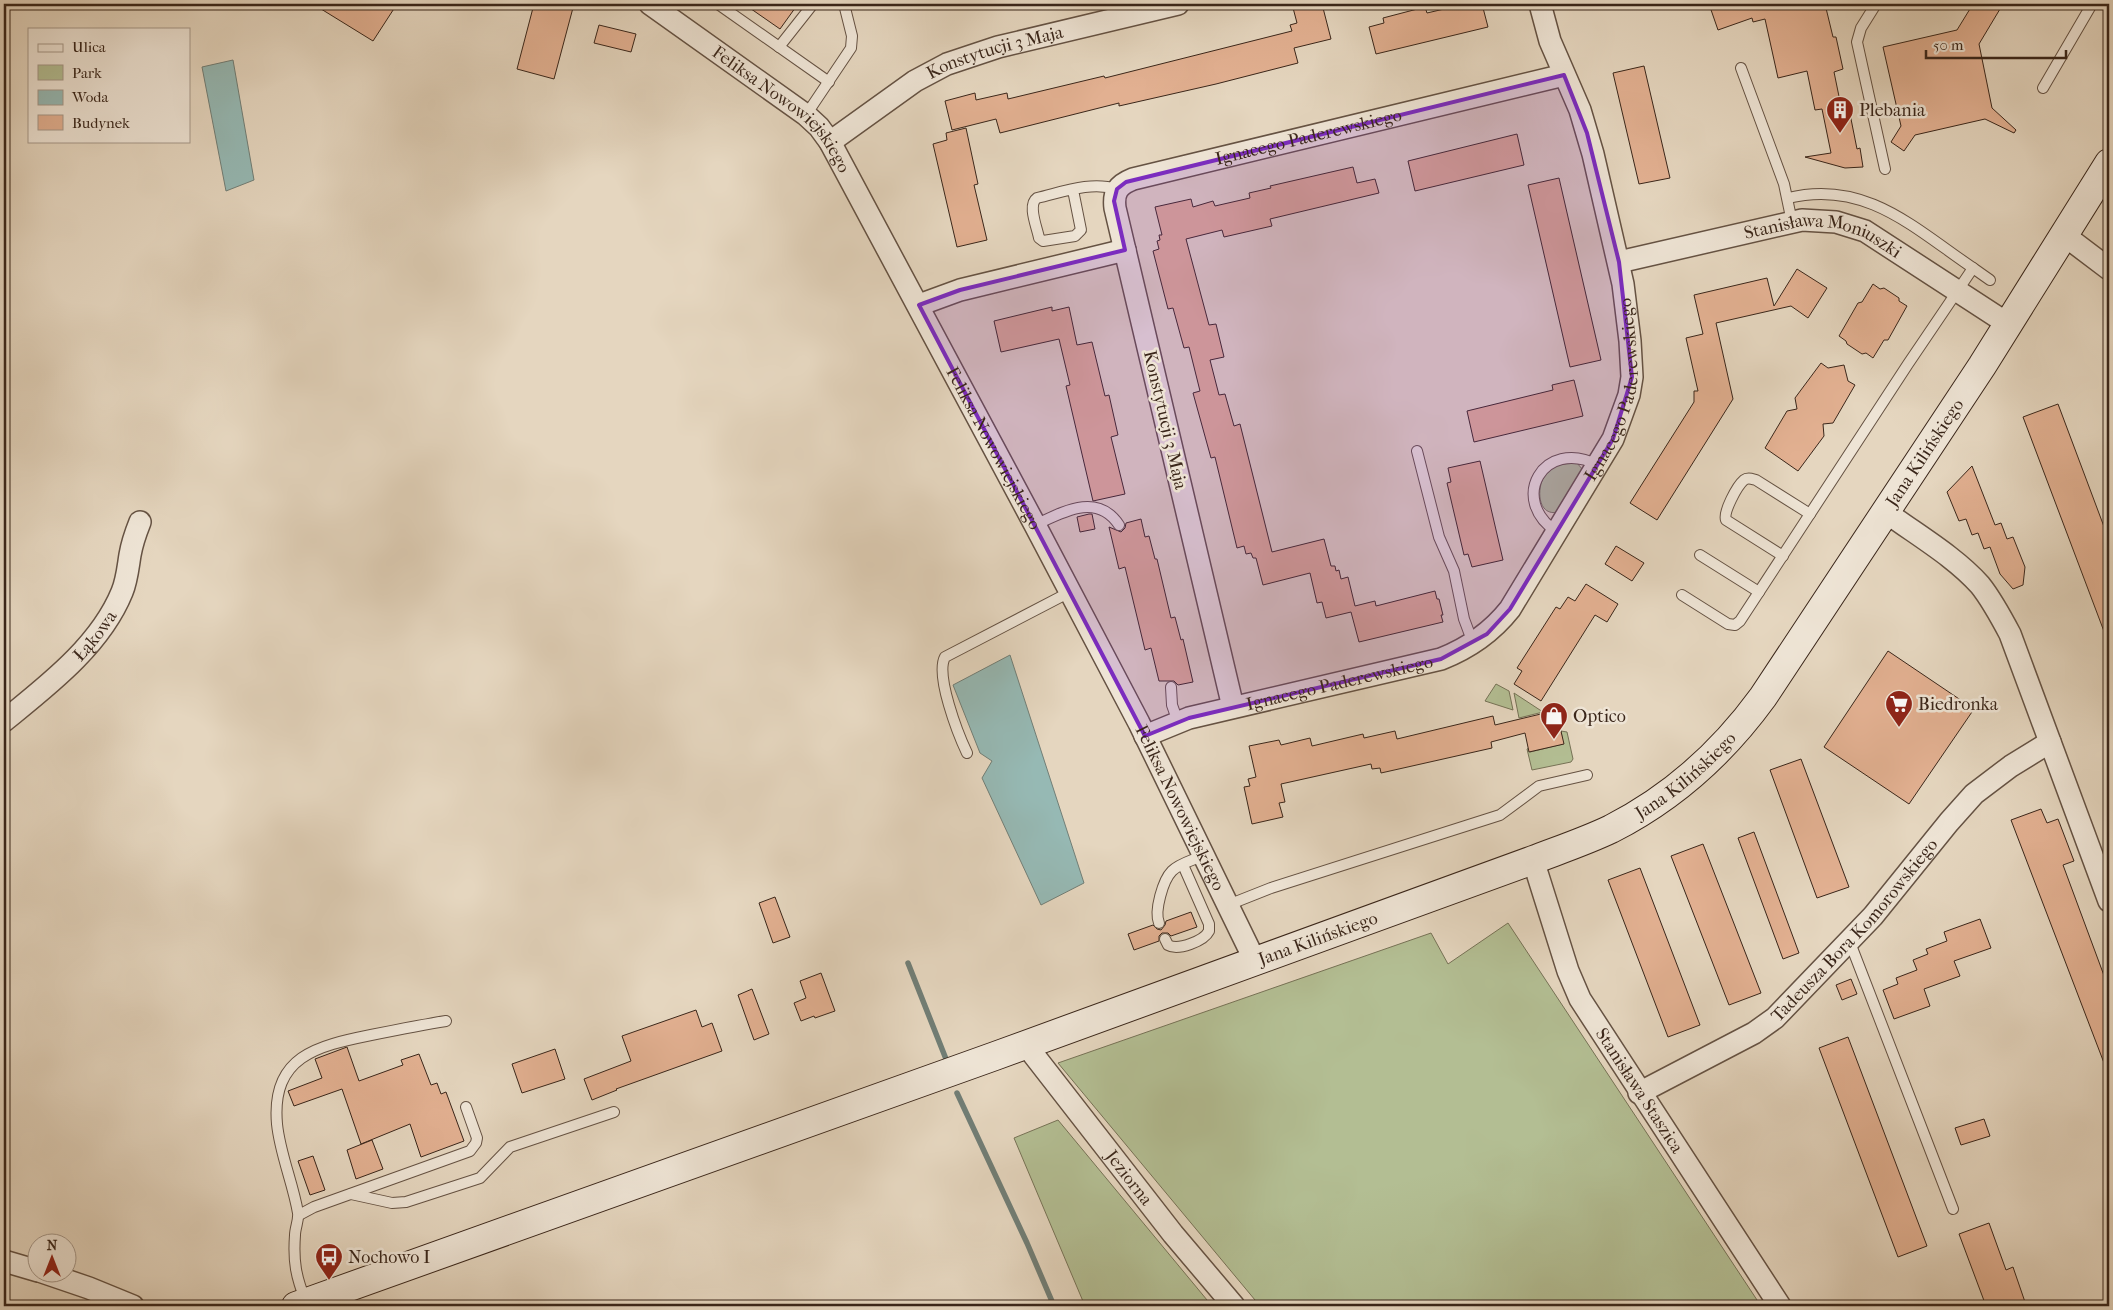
<svg xmlns="http://www.w3.org/2000/svg" width="2113" height="1310" viewBox="0 0 2113 1310" font-family="'IM FELL French Canon',serif">
<style>
.green{fill:#b3be93;stroke:#767256}
.water{fill:#96b9b4;stroke:#717e76}
.lines{fill:none;stroke-linecap:round;stroke-linejoin:round}
.stream{stroke:#717e76;stroke-width:5.5}
.building{fill:#e2b091;stroke:#3a261a}
.service-casing{stroke:#655243;stroke-width:12}
.minor-casing{stroke:#655243;stroke-width:24}
.secondary-casing{stroke:#3a261a;stroke-width:30}
.service{stroke:#eee4d5;stroke-width:10}
.minor{stroke:#eee4d5;stroke-width:21}
.secondary{stroke:#eee4d5;stroke-width:28}
.marked{fill:#7b2cbf;fill-opacity:0.2;stroke:#7b2cbf;stroke-width:4;stroke-linejoin:round}
.labels{text-anchor:middle;dominant-baseline:central;stroke-width:5;stroke-linejoin:round;paint-order:stroke}
.street-label{font-size:18px;fill:#3a261a;stroke:#eee4d5}
.poi-label{font-size:18px;fill:#3a261a;stroke:#eee4d5;text-anchor:start}
</style>
<rect width="100%" height="100%" fill="#e5d6bf"/>
<filter id="stains"><feTurbulence type="fractalNoise" baseFrequency=".004" numOctaves="4"/><feColorMatrix values="0 0 0 0 .2 0 0 0 0 .09 0 0 0 0 .02 0 0 0 .5 -.17"/></filter>
<radialGradient id="worn" r=".72"><stop offset=".6" stop-color="#630" stop-opacity="0"/><stop offset="1" stop-color="#630" stop-opacity=".3"/></radialGradient>
<g class="green">
<path d="M1577,463L1583,470L1559,512C1534,518 1536,479 1550,469C1558,463 1568,464 1577,463Z"/>
<path d="M1496,684L1509,691L1513,710L1485,701Z"/>
<path d="M1514,693L1543,712L1519,718Z"/>
<path d="M1561,731L1567,732L1573,759L1571,762L1532,770L1527,749L1529,748L1530,752L1563,744Z"/>
<path d="M1508,923L1761,1306H1260L1058,1063L1431,933L1448,964Z"/>
<path d="M1058,1120L1212,1306H1085L1014,1138Z"/>
</g>
<g class="water">
<path d="M233,60L254,180L226,191L202,67Z"/>
<path d="M1010,655L1084,883L1041,905L982,778L992,761L980,753L953,685Z"/>
</g>
<g class="lines">
<g class="stream">
<path d="M908,963L946,1059"/>
<path d="M957,1093L1027,1243L1054,1306"/>
</g>
</g>
<g class="building">
<path d="M313,4H397L373,41Z"/>
<path d="M534,4H574L554,79L517,69Z"/>
<path d="M744,4H798L780,29Z"/>
<path d="M1292,4H1322L1331,39L1294,48L1298,63L1216,84L1119,106V103L1000,133L996,119L952,130L945,101L975,93L976,100L1007,93L1008,99L1104,76L1105,78L1292,31L1290,25L1297,23Z"/>
<path d="M1457,4H1482L1488,27L1376,54L1369,27L1384,23L1383,18L1425,7L1427,13L1457,6Z"/>
<path d="M1709,4H1825L1833,37H1836L1843,69L1834,72L1843,116L1850,114L1857,149L1860,148L1863,167L1845,168L1805,157L1831,153L1822,109L1815,110L1807,71L1778,78L1765,19L1753,22L1752,18L1718,30Z"/>
<path d="M1973,4H2003L1979,44L1992,108L2016,130L2014,133L1985,119L1915,135L1904,151L1891,142L1901,126L1883,47L1957,30Z"/>
<path d="M599,25L636,34L631,52L594,43Z"/>
<path d="M1644,66L1670,178L1639,184L1613,73Z"/>
<path d="M966,128L978,184L974,185L987,240L957,247L933,144L947,140L946,133Z"/>
<path d="M1517,134L1524,165L1415,191L1408,161Z"/>
<path d="M1353,167L1357,183L1375,179L1379,193L1270,219L1272,226L1224,237L1222,230L1186,239L1209,325L1216,324L1224,357L1210,360L1219,395L1225,394L1234,426L1240,424L1272,552L1324,539L1331,566H1335L1336,571L1339,570L1341,579L1348,577L1355,606L1375,601L1376,606L1435,591L1437,599H1439L1443,615H1441L1443,622L1359,642L1351,612L1326,618L1322,602L1317,603L1310,573L1263,585L1256,558H1253L1251,553L1246,554L1244,546L1237,548L1215,457L1211,458L1193,393L1200,391L1189,347L1184,348L1173,308L1168,309L1153,251L1159,249L1157,241L1160,240L1159,235H1162L1155,207L1191,199L1193,207L1213,201L1215,206L1250,198L1249,193L1271,188L1270,186Z"/>
<path d="M1559,178L1601,360L1570,367L1528,185Z"/>
<path d="M1797,269L1827,288L1808,318L1791,306L1716,323L1733,399L1657,520L1630,503L1694,402V391H1698L1686,338L1703,334L1694,295L1767,278L1774,306Z"/>
<path d="M1873,284L1880,289L1884,288L1899,298V301L1907,306L1888,340H1884L1873,358L1866,353L1862,354L1847,344L1846,341L1839,336L1858,303L1862,302Z"/>
<path d="M1052,307V311L1069,307L1077,345L1092,342L1105,396L1109,395L1118,435L1111,437L1125,494L1093,501L1066,386L1070,385L1059,339L1001,352L994,321Z"/>
<path d="M1821,363L1828,368L1844,365L1848,381L1855,385L1833,423L1823,424L1824,436L1798,471L1765,448L1787,411L1797,409L1795,398Z"/>
<path d="M1574,380L1583,416L1474,442L1467,411L1553,390L1552,385Z"/>
<path d="M2058,404L2109,540V641L2108,642L2023,417Z"/>
<path d="M1480,461L1503,560L1472,567L1468,554L1464,555L1447,483L1451,482L1448,468Z"/>
<path d="M1972,466L1995,525L2001,523L2007,539L2013,537L2025,567L2023,585L2013,589L2000,574L1990,547L1984,549L1978,533L1972,535L1966,519L1959,521L1947,492Z"/>
<path d="M1089,514H1092L1095,529L1080,532L1077,517Z"/>
<path d="M1141,519L1145,537L1149,536L1155,559H1157L1171,618L1175,617L1181,640L1183,639L1193,682L1178,685L1174,681H1159L1151,648L1145,650L1125,567L1119,569L1109,527L1121,532L1125,528L1126,523Z"/>
<path d="M1616,546L1644,563L1632,581L1605,564Z"/>
<path d="M1586,584L1618,604L1607,622L1595,615L1541,701L1514,684L1522,671L1517,668L1556,607L1560,609L1568,597L1575,601Z"/>
<path d="M1888,651L1974,709L1909,804L1824,747Z"/>
<path d="M1545,713L1547,719L1560,727L1564,744L1529,752L1525,733L1491,742L1492,748L1381,773L1380,768L1372,769L1371,764L1281,784L1285,802L1279,803L1283,817L1252,824L1244,787L1250,786L1248,779L1256,777L1249,746L1279,740L1281,745L1310,738L1312,746L1363,734L1364,738L1395,731L1397,739L1493,716L1495,725Z"/>
<path d="M1801,759L1849,887L1817,898L1770,770Z"/>
<path d="M2041,809L2047,823L2058,819L2074,861L2063,865L2109,989V1076L2011,820Z"/>
<path d="M1754,832L1799,953L1783,959L1738,838Z"/>
<path d="M1703,844L1761,993L1729,1005L1671,856Z"/>
<path d="M1640,868L1700,1025L1668,1037L1608,880Z"/>
<path d="M775,897L790,937L773,943L759,903Z"/>
<path d="M1191,912L1197,927L1171,936L1168,933H1162L1159,936V941L1134,950L1128,934L1153,925L1157,929L1161,930L1165,925L1166,921Z"/>
<path d="M1980,919L1991,948L1954,961L1960,976L1924,989L1930,1006L1894,1019L1883,990L1898,984L1896,978L1917,970L1913,960L1928,954L1926,949L1947,941L1944,932Z"/>
<path d="M821,973L835,1011L815,1018L814,1016L801,1021L794,1003L806,998L800,981Z"/>
<path d="M1851,979L1857,994L1842,1000L1836,985Z"/>
<path d="M752,989L769,1034L754,1040L738,995Z"/>
<path d="M696,1010L702,1027L712,1023L722,1051L616,1089L617,1090L592,1100L584,1079L631,1061L622,1036Z"/>
<path d="M1848,1037L1927,1246L1898,1257L1819,1048Z"/>
<path d="M347,1047L359,1081L403,1065L401,1060L419,1054L431,1085L437,1083L441,1094L446,1092L464,1141L421,1157L410,1124L361,1144L342,1089L294,1106L288,1091L322,1078L315,1059Z"/>
<path d="M555,1049L565,1079L522,1093L512,1064Z"/>
<path d="M1984,1119L1990,1136L1961,1145L1955,1128Z"/>
<path d="M372,1140L383,1169L356,1179L347,1150Z"/>
<path d="M313,1156L325,1190L310,1195L298,1161Z"/>
<path d="M1989,1223L2006,1270L2013,1267L2025,1302L2013,1306H1986L1959,1234Z"/>
</g>
<g class="lines">
<defs>
<g id="service">
<path d="M718,4L829,82"/>
<path d="M1876,4L1861,28L1857,42L1885,169"/>
<path d="M779,47L813,4"/>
<path d="M1741,68L1784,184L1792,222"/>
<path d="M2043,88L2092,4"/>
<path d="M806,115L851,48L852,36L844,4"/>
<path d="M1073,190L1081,230L1075,236L1043,241L1039,238C1037,227 1027,205 1037,198C1063,192 1090,181 1117,189"/>
<path d="M1973,268L1990,280"/>
<path d="M2109,369V372"/>
<path d="M1417,451L1439,537L1454,571L1464,619L1473,643"/>
<path d="M1035,525C1063,512 1097,492 1119,525"/>
<path d="M1557,532C1508,500 1543,437 1598,465"/>
<path d="M1700,555L1759,592"/>
<path d="M1783,556L1726,520C1723,512 1737,486 1744,480C1748,477 1752,479 1756,480L1810,514"/>
<path d="M1682,595L1728,624L1735,625L1740,621L1908,364L1973,268C1914,228 1865,179 1788,198"/>
<path d="M1171,687L1172,705L1178,722"/>
<path d="M967,753C958,734 935,675 945,657L1070,592"/>
<path d="M1228,905L1271,888L1500,815L1539,786L1587,775"/>
<path d="M1159,923C1154,911 1163,880 1172,871C1180,863 1194,860 1204,855"/>
<path d="M1165,939L1168,945C1178,951 1204,941 1209,931V924L1183,865"/>
<path d="M1849,940L1953,1209"/>
<path d="M351,1194L392,1203L406,1202L480,1178L510,1147L614,1112"/>
<path d="M299,1215L314,1207L470,1151L476,1143L477,1138L466,1107"/>
<path d="M306,1302C296,1277 293,1262 295,1235C295,1228 299,1220 298,1213C293,1183 280,1154 277,1124C271,1056 317,1046 371,1035C396,1030 421,1025 446,1021"/>
</g>
<g id="minor">
<path id="s1" d="M650,4L806,115L819,127L830,142L1035,525L1139,723L1255,961"/>
<path id="s2" d="M830,142L915,81L947,64L998,47L1178,4"/>
<path d="M2064,235L2109,269"/>
<path id="s3" d="M1619,262L1802,220L1836,222L1865,231L2008,324"/>
<path d="M919,305L960,290L1125,250"/>
<path d="M1886,512C1917,535 1954,556 1980,585C1992,600 2001,617 2010,634L2109,901"/>
<path id="s4" d="M1233,707L1115,208C1113,192 1118,185 1133,179L1564,75"/>
<path id="s5" d="M4,721C47,686 100,646 122,592C127,580 128,567 130,555C132,543 136,532 140,522"/>
<path id="s6" d="M1145,736L1189,718L1441,659C1469,648 1491,633 1510,609L1613,439L1629,395L1632,377L1630,341L1623,284L1593,154L1580,110L1550,41L1540,4"/>
<path id="s7" d="M1533,860L1568,971L1580,999L1780,1306"/>
<path id="s8" d="M1026,1045L1173,1234L1234,1306"/>
<path id="s9" d="M1639,1093L1754,1033L1775,1018L1873,916L1949,822L1974,794L2011,766L2050,742"/>
<path d="M4,1261L38,1271"/>
<path d="M42,1272L89,1288L133,1306"/>
</g>
<g id="secondary">
<path id="s10" d="M296,1306L995,1056L1533,860C1559,850 1586,841 1611,829C1672,798 1723,752 1763,697L1982,366L2109,163"/>
</g>
</defs>
<use href="#service" class="service-casing"/>
<use href="#minor" class="minor-casing"/>
<use href="#secondary" class="secondary-casing"/>
<use href="#service" class="service"/>
<use href="#minor" class="minor"/>
<use href="#secondary" class="secondary"/>
</g>
<path class="marked" d="M1564,75L1587,133L1619,262L1632,377L1613,439L1510,609L1487,634L1441,659L1189,718L1145,736L919,305L960,290L1125,250L1114,201L1117,189L1126,182Z"/>
<defs>
<symbol id="building-pin" viewBox="-11 -11 22 30"><path d="M0 17L-7.5 6A9.5 9.5 0 1 1 7.5 6Z" fill="#8f2418" stroke="#eee4d5"/><path d="M-4-6H4V6H1V3H-1V6H-4ZM-2.5-4.3h1.7v1.8h-1.7ZM.8-4.3h1.7v1.8H.8ZM-2.5-1h1.7V.8h-1.7ZM.8-1h1.7V.8H.8Z" fill="#fff"/></symbol>
<symbol id="supermarket-pin" viewBox="-11 -11 22 30"><path d="M0 17L-7.5 6A9.5 9.5 0 1 1 7.5 6Z" fill="#8f2418" stroke="#eee4d5"/><path d="M-6-5.5h2.5l.6 2H6L4.5 2H-2.5L-4.4-4H-6ZM-1.5 3.2a1.3 1.3 0 1 0 .1 0ZM3 3.2a1.3 1.3 0 1 0 .1 0Z" fill="#fff"/></symbol>
<symbol id="shop-pin" viewBox="-11 -11 22 30"><path d="M0 17L-7.5 6A9.5 9.5 0 1 1 7.5 6Z" fill="#8f2418" stroke="#eee4d5"/><path d="M-5-2.5h2.3a2.7 3.5 0 0 1 5.4 0H5L5.5 6h-11ZM-1.5-2.5h3a1.5 2.3 0 0 0-3 0Z" fill="#fff"/></symbol>
<symbol id="bus-pin" viewBox="-11 -11 22 30"><path d="M0 17L-7.5 6A9.5 9.5 0 1 1 7.5 6Z" fill="#8f2418" stroke="#eee4d5"/><path d="M-5-6H5V4H4V6H2V4H-2V6H-4V4H-5ZM-3.5-4V0h7V-4ZM-3.5 1.2v1.5H-2V1.2ZM2 1.2v1.5H3.5V1.2Z" fill="#fff"/></symbol>
</defs>
<g fill-rule="evenodd">
<use href="#building-pin" x="1824" y="94" width="32" height="43"/>
<use href="#supermarket-pin" x="1883" y="688" width="32" height="43"/>
<use href="#shop-pin" x="1538" y="700" width="32" height="43"/>
<use href="#bus-pin" x="313" y="1241" width="32" height="43"/>
</g>
<g class="labels">
<g class="street-label">
<text stroke="none"><textPath href="#s2" startOffset="190">Konstytucji 3 Maja</textPath></text>
<text stroke="none"><textPath href="#s1" startOffset="170">Feliksa Nowowiejskiego</textPath></text>
<text stroke="none"><textPath href="#s4" startOffset="731">Ignacego Paderewskiego</textPath></text>
<text stroke="none"><textPath href="#s3" startOffset="211">Stanisława Moniuszki</textPath></text>
<text stroke="none"><textPath href="#s6" startOffset="640">Ignacego Paderewskiego</textPath></text>
<text transform="translate(1165 420) rotate(77)">Konstytucji 3 Maja</text>
<text stroke="none"><textPath href="#s1" startOffset="575">Feliksa Nowowiejskiego</textPath></text>
<text stroke="none"><textPath href="#s10" startOffset="1895">Jana Kilińskiego</textPath></text>
<text stroke="none"><textPath href="#s5" startOffset="125">Łąkowa</textPath></text>
<text stroke="none"><textPath href="#s6" startOffset="202">Ignacego Paderewskiego</textPath></text>
<text stroke="none"><textPath href="#s10" startOffset="1491">Jana Kilińskiego</textPath></text>
<text stroke="none"><textPath href="#s1" startOffset="980">Feliksa Nowowiejskiego</textPath></text>
<text stroke="none"><textPath href="#s9" startOffset="274">Tadeusza Bora Komorowskiego</textPath></text>
<text stroke="none"><textPath href="#s10" startOffset="1086">Jana Kilińskiego</textPath></text>
<text stroke="none"><textPath href="#s7" startOffset="256">Stanisława Staszica</textPath></text>
<text stroke="none"><textPath href="#s8" startOffset="168">Jeziorna</textPath></text>
</g>
<g class="poi-label">
<text x="1859" y="110">Plebania</text>
<text x="1918" y="704">Biedronka</text>
<text x="1573" y="716">Optico</text>
<text x="348" y="1257">Nochowo I</text>
</g>
</g>
<rect width="2113" height="1310" fill="none" stroke="#e5d6bf" stroke-width="20"/>
<rect x="5" y="5" width="2103" height="1300" fill="none" stroke="#3a261a" stroke-width="2.5"/>
<rect x="10" y="10" width="2093" height="1290" fill="none" stroke="#3a261a"/>
<rect x="28" y="28" width="162" height="115" fill="#eee4d5" stroke="#a6988a"/>
<rect x="38" y="44" width="25" height="8" fill="#eee4d5" stroke="#a6988a"/>
<text x="72" y="52" font-size="15" fill="#3a261a">Ulica</text>
<rect x="38" y="65" width="25" height="15" fill="#b3be93" stroke="#a6988a"/>
<text x="72" y="78" font-size="15" fill="#3a261a">Park</text>
<rect x="38" y="90" width="25" height="15" fill="#96b9b4" stroke="#a6988a"/>
<text x="72" y="102" font-size="15" fill="#3a261a">Woda</text>
<rect x="38" y="115" width="25" height="15" fill="#e2b091" stroke="#a6988a"/>
<text x="72" y="128" font-size="15" fill="#3a261a">Budynek</text>
<g transform="translate(52 1258)"><circle r="24" fill="#eee4d5" stroke="#a6988a"/>
<path d="M0-4L9 19L0 12L-9 19Z" fill="#8f2418"/>
<text y="-8" font-size="14" font-weight="bold" text-anchor="middle" fill="#3a261a">N</text>
</g>
<path d="M1926 50v8h140v-8" fill="none" stroke="#3a261a" stroke-width="2.5"/>
<text x="1933" y="50" font-size="15" fill="#3a261a" stroke="#eee4d5" stroke-width="4" paint-order="stroke">50 m</text>
<rect width="100%" height="100%" filter="url(#stains)"/>
<rect width="100%" height="100%" fill="url(#worn)"/>
</svg>
